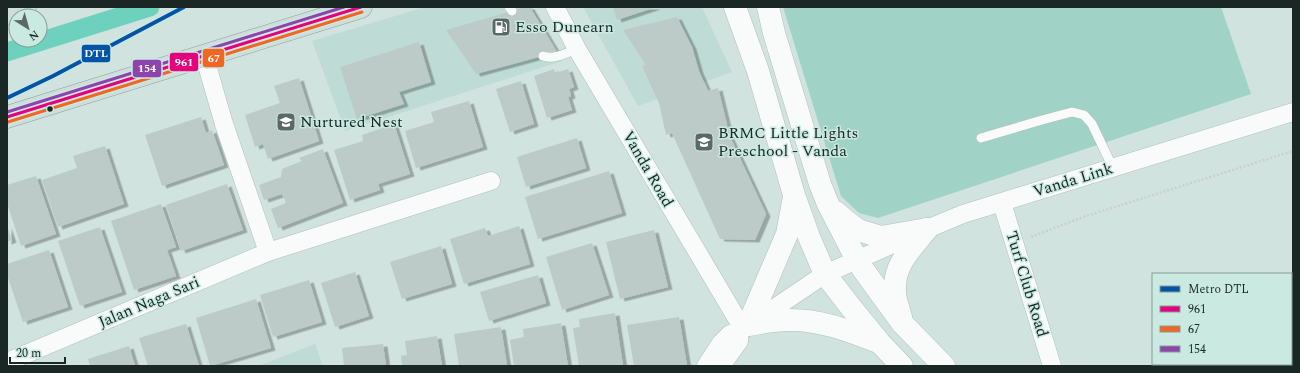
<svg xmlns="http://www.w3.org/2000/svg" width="1300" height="373" viewBox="0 0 1300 373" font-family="Spectral,serif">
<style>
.built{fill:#bedcd5}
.green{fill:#a0d2c6}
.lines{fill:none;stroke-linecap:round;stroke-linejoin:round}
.canal{stroke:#6dd1bd;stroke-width:19}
.building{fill:#bccbc7;filter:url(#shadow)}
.service-casing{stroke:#b1bfbb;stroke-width:10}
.minor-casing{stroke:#b1bfbb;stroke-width:19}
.secondary-casing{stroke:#b1bfbb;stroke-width:23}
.trunk-casing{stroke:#87a29c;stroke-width:23}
.path{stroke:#cbd0cf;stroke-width:2.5;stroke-dasharray:2 2;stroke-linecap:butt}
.service{stroke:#f8fbfa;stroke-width:9}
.minor{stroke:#f8fbfa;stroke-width:18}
.secondary{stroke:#f8fbfa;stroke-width:22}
.trunk{stroke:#cededa;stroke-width:22}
.bus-1-casing{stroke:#caeae1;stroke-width:6}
.bus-2-casing{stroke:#caeae1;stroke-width:6}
.bus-3-casing{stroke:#caeae1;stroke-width:6}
.bus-1{stroke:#e5007d;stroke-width:3}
.bus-2{stroke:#f26522;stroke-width:3}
.bus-3{stroke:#8e44ad;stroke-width:3}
.metro-1-casing{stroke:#caeae1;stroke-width:7}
.metro-1{stroke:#0354a6;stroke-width:4}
.bus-dot{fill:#1a2724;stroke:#caeae1;stroke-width:1.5}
.labels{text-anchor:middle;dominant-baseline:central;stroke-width:3;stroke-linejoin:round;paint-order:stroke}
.poi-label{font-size:16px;fill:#1a2724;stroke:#caeae1;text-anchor:start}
.street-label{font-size:16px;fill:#1a2724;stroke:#caeae1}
.line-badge{stroke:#caeae1;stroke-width:1.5}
.badge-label{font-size:11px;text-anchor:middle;font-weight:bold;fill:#fff}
</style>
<defs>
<filter id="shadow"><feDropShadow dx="4.5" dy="2.5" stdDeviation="0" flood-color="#0004"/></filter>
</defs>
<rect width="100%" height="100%" fill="#d1e3de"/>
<g class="built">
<path d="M425,7H532L562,61L345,131L312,41Z"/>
<path d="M583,7H702L732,72L638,106Z"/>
<path d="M315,344L323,366H258Z"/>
</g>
<path class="green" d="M783,7H1221L1251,94L878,218L859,213L841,196Z"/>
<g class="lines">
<path class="canal" d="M7,52L150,7"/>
</g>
<g class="building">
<path d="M526,7H530L557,52L476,74L446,30Z"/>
<path d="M613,7H656L617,20Z"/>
<path d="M677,17L692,47L699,71L708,91L718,88L730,137L766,214L755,240L720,239L672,133L666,135L659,103L642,66L646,65L623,30Z"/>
<path d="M419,42L431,82L399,92L404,104L357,119L340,67Z"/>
<path d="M554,69L555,73L568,69L574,87L569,89L571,96L568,97L572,110L547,118L534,76Z"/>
<path d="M299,78L319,141L268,159L263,144L255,147L245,115L280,103L274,86Z"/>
<path d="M521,81L534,124L510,132L496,89Z"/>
<path d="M469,101L483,147L416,168L405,131L434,122L431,112Z"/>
<path d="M201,117L206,133L212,130L224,165L162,186L145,135Z"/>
<path d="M394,124L410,174L378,184L380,190L350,200L334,150L363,141L362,135Z"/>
<path d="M577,138L586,168L526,187L517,157Z"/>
<path d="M105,146L124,204L58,227L42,180L77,168L73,156Z"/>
<path d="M323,149L343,203L278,228L271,209L286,203L282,194L264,200L259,185L281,177L282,169L302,161L299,158Z"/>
<path d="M609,171L622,213L538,239L525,197Z"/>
<path d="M36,176L56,234L21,246L7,203V185Z"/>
<path d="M227,184L243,230L181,251L166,205Z"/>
<path d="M161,204L176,247L167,250L176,276L134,290L111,221Z"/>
<path d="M7,226L12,240L7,242Z"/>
<path d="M519,226L530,264L464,284L450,239L485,228L488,236Z"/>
<path d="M100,227L122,292L80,306L58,241Z"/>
<path d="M654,230L668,287L620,299L606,242Z"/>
<path d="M592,243L609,295L562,310L546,257Z"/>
<path d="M441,246L452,284L402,299L390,262Z"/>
<path d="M49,250L68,307L23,322L7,275V264Z"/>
<path d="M355,272L369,316L335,327L321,283Z"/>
<path d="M538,275L546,303L489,321L480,292Z"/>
<path d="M309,280L322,322L273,337L260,295Z"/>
<path d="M256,299L271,348L210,366L196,318Z"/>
<path d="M615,313L623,366H579L573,328L580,327L579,319Z"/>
<path d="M679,317L687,366H634L627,325Z"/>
<path d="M561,323L568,366H514L510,340L524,337L523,329Z"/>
<path d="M186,324L199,366H148L139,338Z"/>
<path d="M501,327L507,366H459L454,334Z"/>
<path d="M437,336L442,366H402L401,356L407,355L405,341Z"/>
<path d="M383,344L386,366H344L342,348Z"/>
<path d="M129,346L135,366H90L88,359Z"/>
</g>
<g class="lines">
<defs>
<g id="service">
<path d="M509,7L512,11"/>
<path d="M543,56C554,60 566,53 577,49"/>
<path d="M981,138L1042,120L1072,112L1084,115L1092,124L1113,168"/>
</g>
<g id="minor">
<path d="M555,7L577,49L743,329"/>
<path d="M204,55L224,124L268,252"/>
<path d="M1002,203L1052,366"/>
<path d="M7,362L268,252L491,181"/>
<path d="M706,366L721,343L730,334L739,332L825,274L927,229L963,214L1293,112"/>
<path d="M721,366L739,341V332"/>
</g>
<g id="secondary">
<path d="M735,7L758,71L794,195L809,237L825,274L853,310L880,343L902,366"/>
<path d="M768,7L774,33L820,184L828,204L857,260L862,268L902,323L944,366"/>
<path d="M836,212L845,220L858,230L881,237L927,229"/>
<path d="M901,317C899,309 895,300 895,292C893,265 911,249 927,229"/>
<path d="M748,325L787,234L794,197"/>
<path d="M748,325C761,323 775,320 788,320C819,319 849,331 878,342"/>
</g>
<g id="trunk">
<path d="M7,13L25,7"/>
<path d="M7,117L361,7"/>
</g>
</defs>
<use href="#service" class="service-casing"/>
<use href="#minor" class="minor-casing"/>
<use href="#secondary" class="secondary-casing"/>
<use href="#trunk" class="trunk-casing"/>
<path class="path" d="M1031,237L1083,217L1293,151"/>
<use href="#service" class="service"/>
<use href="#minor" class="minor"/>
<use href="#secondary" class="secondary"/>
<use href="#trunk" class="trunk"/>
<defs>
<path id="bus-1" d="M7,117L361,7"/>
<path id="bus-2" d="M8,122L362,12"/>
<path id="bus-3" d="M7,112L344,7"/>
</defs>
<use href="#bus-1" class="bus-1-casing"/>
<use href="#bus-2" class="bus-2-casing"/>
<use href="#bus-3" class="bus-3-casing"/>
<use href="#bus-1" class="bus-1"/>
<use href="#bus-2" class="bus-2"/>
<use href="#bus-3" class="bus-3"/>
<defs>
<path id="metro-1" d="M7,98L53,76L184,7"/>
</defs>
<use href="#metro-1" class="metro-1-casing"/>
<use href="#metro-1" class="metro-1"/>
</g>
<defs>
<symbol id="fuel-square" viewBox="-11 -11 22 22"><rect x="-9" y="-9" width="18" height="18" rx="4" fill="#5a6965" stroke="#caeae1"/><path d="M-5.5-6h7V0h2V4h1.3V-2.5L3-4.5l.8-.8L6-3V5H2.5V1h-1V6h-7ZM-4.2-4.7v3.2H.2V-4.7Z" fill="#fff"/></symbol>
<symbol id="school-square" viewBox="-11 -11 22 22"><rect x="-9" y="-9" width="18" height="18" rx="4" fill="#5a6965" stroke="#caeae1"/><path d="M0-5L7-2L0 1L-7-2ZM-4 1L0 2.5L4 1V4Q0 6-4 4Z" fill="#fff"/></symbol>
</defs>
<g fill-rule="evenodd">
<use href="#fuel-square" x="490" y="16" width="22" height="22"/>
<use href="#school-square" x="275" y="111" width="22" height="22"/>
<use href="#school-square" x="693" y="131" width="22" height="22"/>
</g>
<circle class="bus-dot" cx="50" cy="109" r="3.5"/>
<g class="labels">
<g class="poi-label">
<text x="515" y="27">Esso Dunearn</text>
<text x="300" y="122">Nurtured Nest</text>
<text x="718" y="133">BRMC Little Lights<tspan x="718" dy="18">Preschool - Vanda</tspan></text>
</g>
<g class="street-label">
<text transform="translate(648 169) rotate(60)">Vanda Road</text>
<text transform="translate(1073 180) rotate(-17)">Vanda Link</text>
<text transform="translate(1027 284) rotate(73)">Turf Club Road</text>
<text transform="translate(149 302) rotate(-23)">Jalan Naga Sari</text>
</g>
</g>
<g class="line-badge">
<rect x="81" y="44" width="30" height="19" rx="4" fill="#0354a6"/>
<rect x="202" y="48" width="23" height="20" rx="4" fill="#f26522"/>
<rect x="169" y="52" width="30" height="20" rx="4" fill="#e5007d"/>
<rect x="132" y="59" width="30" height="19" rx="4" fill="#8e44ad"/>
</g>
<g class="badge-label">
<text x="96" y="57">DTL</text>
<text x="214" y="62">67</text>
<text x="184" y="66">961</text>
<text x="147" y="72">154</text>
</g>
<rect width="1300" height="373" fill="none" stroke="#1a2724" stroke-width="16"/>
<rect x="1152" y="273" width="140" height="92" fill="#caeae1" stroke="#849c95"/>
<rect x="1160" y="286" width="20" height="6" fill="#0354a6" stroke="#849c95"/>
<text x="1188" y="293" font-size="12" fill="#1a2724">Metro DTL</text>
<rect x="1160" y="306" width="20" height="6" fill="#e5007d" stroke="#849c95"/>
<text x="1188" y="313" font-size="12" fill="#1a2724">961</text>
<rect x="1160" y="326" width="20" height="6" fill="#f26522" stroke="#849c95"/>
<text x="1188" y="333" font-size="12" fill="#1a2724">67</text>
<rect x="1160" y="346" width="20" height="6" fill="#8e44ad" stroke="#849c95"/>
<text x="1188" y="353" font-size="12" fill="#1a2724">154</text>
<g transform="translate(28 28) rotate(143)"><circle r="19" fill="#caeae1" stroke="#849c95"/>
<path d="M0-3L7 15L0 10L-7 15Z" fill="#5a6965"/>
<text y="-6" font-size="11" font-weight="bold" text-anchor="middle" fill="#1a2724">N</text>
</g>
<path d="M10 357v6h55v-6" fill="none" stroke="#1a2724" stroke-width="2"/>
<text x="16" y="357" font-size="12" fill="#1a2724" stroke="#caeae1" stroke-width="3" paint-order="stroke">20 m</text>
</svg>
